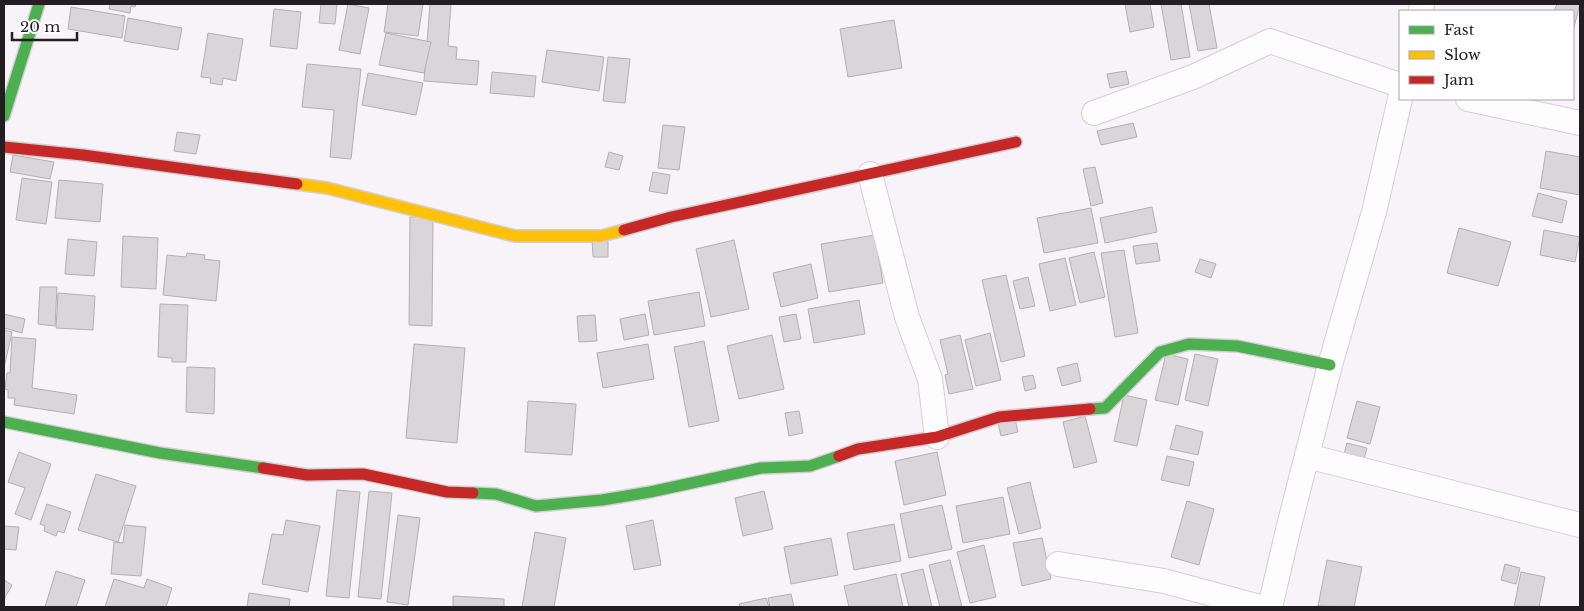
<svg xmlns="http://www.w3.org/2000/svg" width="1584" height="611" viewBox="0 0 1584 611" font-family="'Libre Baskerville',serif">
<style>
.building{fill:#dad5d9;stroke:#b3afb3}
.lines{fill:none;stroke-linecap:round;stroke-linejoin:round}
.street-casing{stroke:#d3cfd3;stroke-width:26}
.fast-casing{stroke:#d3cfd3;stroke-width:14}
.slow-casing{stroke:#d3cfd3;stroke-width:14}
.jam-casing{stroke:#d3cfd3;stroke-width:14}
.street{stroke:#fefdfe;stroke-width:24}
.fast{stroke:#4caf50;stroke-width:11}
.slow{stroke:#ffc107;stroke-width:11}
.jam{stroke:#c62828;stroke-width:11}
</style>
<rect width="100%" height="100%" fill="#f8f3f8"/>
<g class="building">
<path d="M110,4H136L135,7L131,6L130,13L109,9Z"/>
<path d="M321,4H337L335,24L319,23Z"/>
<path d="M348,4L369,8L360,54L339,50Z"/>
<path d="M388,4H423L418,36L384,32Z"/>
<path d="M430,4H451L448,46L457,47L456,59L479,61L477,85L424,81Z"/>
<path d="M1125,4H1150L1154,27L1130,32Z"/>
<path d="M1161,4H1181L1190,57L1171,60Z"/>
<path d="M1189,4H1209L1217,48L1198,51Z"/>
<path d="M1557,4H1580L1573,31V11H1554Z"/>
<path d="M71,7L125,16L122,38L68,29Z"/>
<path d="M274,9L301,12L297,49L270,46Z"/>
<path d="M128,18L182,28L178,50L124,41Z"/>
<path d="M894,20L902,68L848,77L840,29Z"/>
<path d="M208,33L243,39L236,81L223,78L222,85L210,83L211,78L201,77Z"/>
<path d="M386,33L431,42L424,73L379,65Z"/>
<path d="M547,50L604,57L599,91L542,82Z"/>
<path d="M608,57L630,59L625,103L603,101Z"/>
<path d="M307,64L361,69L351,159L330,157L334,110L302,107Z"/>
<path d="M1126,71L1129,84L1110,88L1107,74Z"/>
<path d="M492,72L536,76L534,97L490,93Z"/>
<path d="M368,73L423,83L416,115L362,105Z"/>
<path d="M1133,123L1137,137L1101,145L1097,131Z"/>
<path d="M663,125L685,127L679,170L658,168Z"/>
<path d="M177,132L200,135L196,154L174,151Z"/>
<path d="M1546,151L1580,157V195L1540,188Z"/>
<path d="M609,152L623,156L619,170L605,167Z"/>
<path d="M13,155L54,162L50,179L10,172Z"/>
<path d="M1095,167L1103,203L1091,206L1083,169Z"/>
<path d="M653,172L670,175L667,194L649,191Z"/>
<path d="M22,178L52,182L46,224L16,220Z"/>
<path d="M59,180L103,184L100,222L55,218Z"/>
<path d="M1538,193L1567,201L1562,223L1532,216Z"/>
<path d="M1152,207L1157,232L1105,243L1100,218Z"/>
<path d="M1091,208L1098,243L1044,253L1037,218Z"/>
<path d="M410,217H433L432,326L409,325Z"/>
<path d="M1459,228L1511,242L1498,286L1447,273Z"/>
<path d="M1544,230L1580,237L1575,262L1540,255Z"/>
<path d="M875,235L883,283L829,292L821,244Z"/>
<path d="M123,236L158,238L156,289L121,287Z"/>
<path d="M592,238H608V257H593Z"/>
<path d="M68,239L97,242L94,276L65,274Z"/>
<path d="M734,240L749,309L711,317L696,249Z"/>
<path d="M1157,243L1160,261L1136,264L1133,246Z"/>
<path d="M1124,250L1138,333L1115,337L1101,253Z"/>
<path d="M1094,252L1105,297L1080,303L1069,258Z"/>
<path d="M187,253L205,255L204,259L220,261L216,301L163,295L167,255L186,257Z"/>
<path d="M1065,258L1076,305L1050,311L1039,264Z"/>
<path d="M1200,259L1216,264L1211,278L1195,272Z"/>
<path d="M811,264L818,298L781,307L773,273Z"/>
<path d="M1006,275L1025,356L1001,362L982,280Z"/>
<path d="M1028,277L1035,306L1020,309L1013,281Z"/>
<path d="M40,287H57L55,326L38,324Z"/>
<path d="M699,292L705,326L654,335L648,301Z"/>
<path d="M58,293L95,296L93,330L56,328Z"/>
<path d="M859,300L865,334L814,343L808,309Z"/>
<path d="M160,304L188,305L186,362H172V358L158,357Z"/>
<path d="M4,314L25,319L22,333L4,328Z"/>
<path d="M645,314L649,335L624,340L620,319Z"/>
<path d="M796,314L801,339L784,342L779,317Z"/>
<path d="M595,315L597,341L579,342L577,316Z"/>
<path d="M4,330L12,332L4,368Z"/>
<path d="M990,333L1001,380L976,386L965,340Z"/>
<path d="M772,335L784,389L739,399L727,346Z"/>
<path d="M960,335L973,389L949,394L945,375L948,374L940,340Z"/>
<path d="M12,337L36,339L32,388L77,395L74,414L14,405L15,398H8V390L5,389L7,373H10Z"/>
<path d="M704,341L719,421L689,427L674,347Z"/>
<path d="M414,344L465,348L457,443L406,438Z"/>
<path d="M648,344L654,379L603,388L597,353Z"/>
<path d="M1166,354L1188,359L1178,405L1155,400Z"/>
<path d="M1195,354L1218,359L1208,406L1185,400Z"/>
<path d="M1077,363L1081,381L1062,386L1057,368Z"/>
<path d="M187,367L215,368L214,414L186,412Z"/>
<path d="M1033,375L1036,388L1025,391L1022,377Z"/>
<path d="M1124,395L1147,400L1137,446L1114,441Z"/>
<path d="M528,401L576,404L572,455L525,452Z"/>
<path d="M1357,401L1380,407L1370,444L1347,438Z"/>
<path d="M799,411L803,433L789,436L785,413Z"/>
<path d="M1085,416L1097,462L1074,468L1063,422Z"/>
<path d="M1015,419L1018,432L1001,436L998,423Z"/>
<path d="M1176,425L1203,432L1198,455L1170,449Z"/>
<path d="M1347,443L1367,448L1364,459L1344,454Z"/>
<path d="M19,452L51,464L31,520L15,514L25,488L8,482Z"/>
<path d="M937,452L946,495L904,505L895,461Z"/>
<path d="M1167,456L1194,462L1189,486L1161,480Z"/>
<path d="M96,474L136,486L118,542L78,530Z"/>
<path d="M1030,482L1041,528L1019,534L1007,488Z"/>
<path d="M337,490L360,492L349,598L326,596Z"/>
<path d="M369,491L392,493L381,599L358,597Z"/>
<path d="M764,491L773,529L743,536L735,498Z"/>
<path d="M1003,497L1010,534L963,543L956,506Z"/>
<path d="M1187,501L1214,509L1199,565L1171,557Z"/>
<path d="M47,504L71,512L64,533L58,531L56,536L44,531L45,526L40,524Z"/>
<path d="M942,505L952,549L909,558L900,514Z"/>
<path d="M398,515L420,518L408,605L387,602Z"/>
<path d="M286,520L320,526L308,592L262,584L272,534L283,535Z"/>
<path d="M653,520L661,565L634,570L626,526Z"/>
<path d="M894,524L901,561L854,570L847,533Z"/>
<path d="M125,525L146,527L141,576L111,574L114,542L123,543Z"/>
<path d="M4,526L19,527L16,550L4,549Z"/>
<path d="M535,532L566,538L554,607H522Z"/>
<path d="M831,538L838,575L791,584L784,547Z"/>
<path d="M1042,538L1051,579L1022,586L1013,543Z"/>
<path d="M984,545L996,597L970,603L957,552Z"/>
<path d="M950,560L962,607H940L929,565Z"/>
<path d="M1327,560L1362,567L1354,607L1318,606Z"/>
<path d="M1505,564L1520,568L1516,584L1501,580Z"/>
<path d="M923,569L932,607H909L901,574Z"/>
<path d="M56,571L85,580L76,607H45Z"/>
<path d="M1521,572L1545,577L1539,607H1514Z"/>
<path d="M896,574L903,607H849L844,586Z"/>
<path d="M114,579L144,588L147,579L172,588L166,607H105Z"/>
<path d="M4,580L12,585L4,599Z"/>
<path d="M249,593L290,599L289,607H247Z"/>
<path d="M791,594L794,607H770L768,598Z"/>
<path d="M453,596L504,599V607H453Z"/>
<path d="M766,598L769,607H740L739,604Z"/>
</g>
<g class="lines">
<defs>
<g id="street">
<path d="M1421,11L1422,4"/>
<path d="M1468,99L1580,123"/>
<path d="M1094,113L1193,77L1270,41L1400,85"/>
<path d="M870,174L907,317L930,379L937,437"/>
<path d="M1307,456L1580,525"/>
<path d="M1058,564L1164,581L1260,607"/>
<path d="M1270,607L1289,526L1330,365L1374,212L1400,99"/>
</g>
<g id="fast">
<path d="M4,116L39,4"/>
<path d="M1090,409L1105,408L1160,352L1189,344L1237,346L1330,365"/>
<path d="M4,422L160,453L263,468"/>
<path d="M473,493L496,494L536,506L602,500L650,492L761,468L810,466L839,456"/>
</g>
<path id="slow" d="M297,184L327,188L515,236H601L624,230"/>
<g id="jam">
<path d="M4,147L83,155L297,184"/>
<path d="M624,230L671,217L1016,142"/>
<path d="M839,456L858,449L937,437L999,417L1090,409"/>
<path d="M263,468L307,475L363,474L447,492L473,493"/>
</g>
</defs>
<use href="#street" class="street-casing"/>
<use href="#fast" class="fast-casing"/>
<use href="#slow" class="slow-casing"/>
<use href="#jam" class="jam-casing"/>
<use href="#street" class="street"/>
<use href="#fast" class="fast"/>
<use href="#slow" class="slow"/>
<use href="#jam" class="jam"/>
</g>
<rect width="1584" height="611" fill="none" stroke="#221e22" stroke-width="10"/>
<rect x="1399" y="10" width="175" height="90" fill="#ffffff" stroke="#a7a5a7"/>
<rect x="1409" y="26" width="25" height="8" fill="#4caf50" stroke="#a7a5a7"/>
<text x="1444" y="35" font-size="15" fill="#221e22">Fast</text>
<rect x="1409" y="51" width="25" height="8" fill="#ffc107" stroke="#a7a5a7"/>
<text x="1444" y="60" font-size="15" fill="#221e22">Slow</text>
<rect x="1409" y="76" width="25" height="8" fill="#c62828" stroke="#a7a5a7"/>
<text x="1444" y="85" font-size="15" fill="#221e22">Jam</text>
<path d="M12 32v8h65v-8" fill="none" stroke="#221e22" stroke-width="2.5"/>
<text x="20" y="32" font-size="15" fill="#221e22" stroke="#ffffff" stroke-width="4" paint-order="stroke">20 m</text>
</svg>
